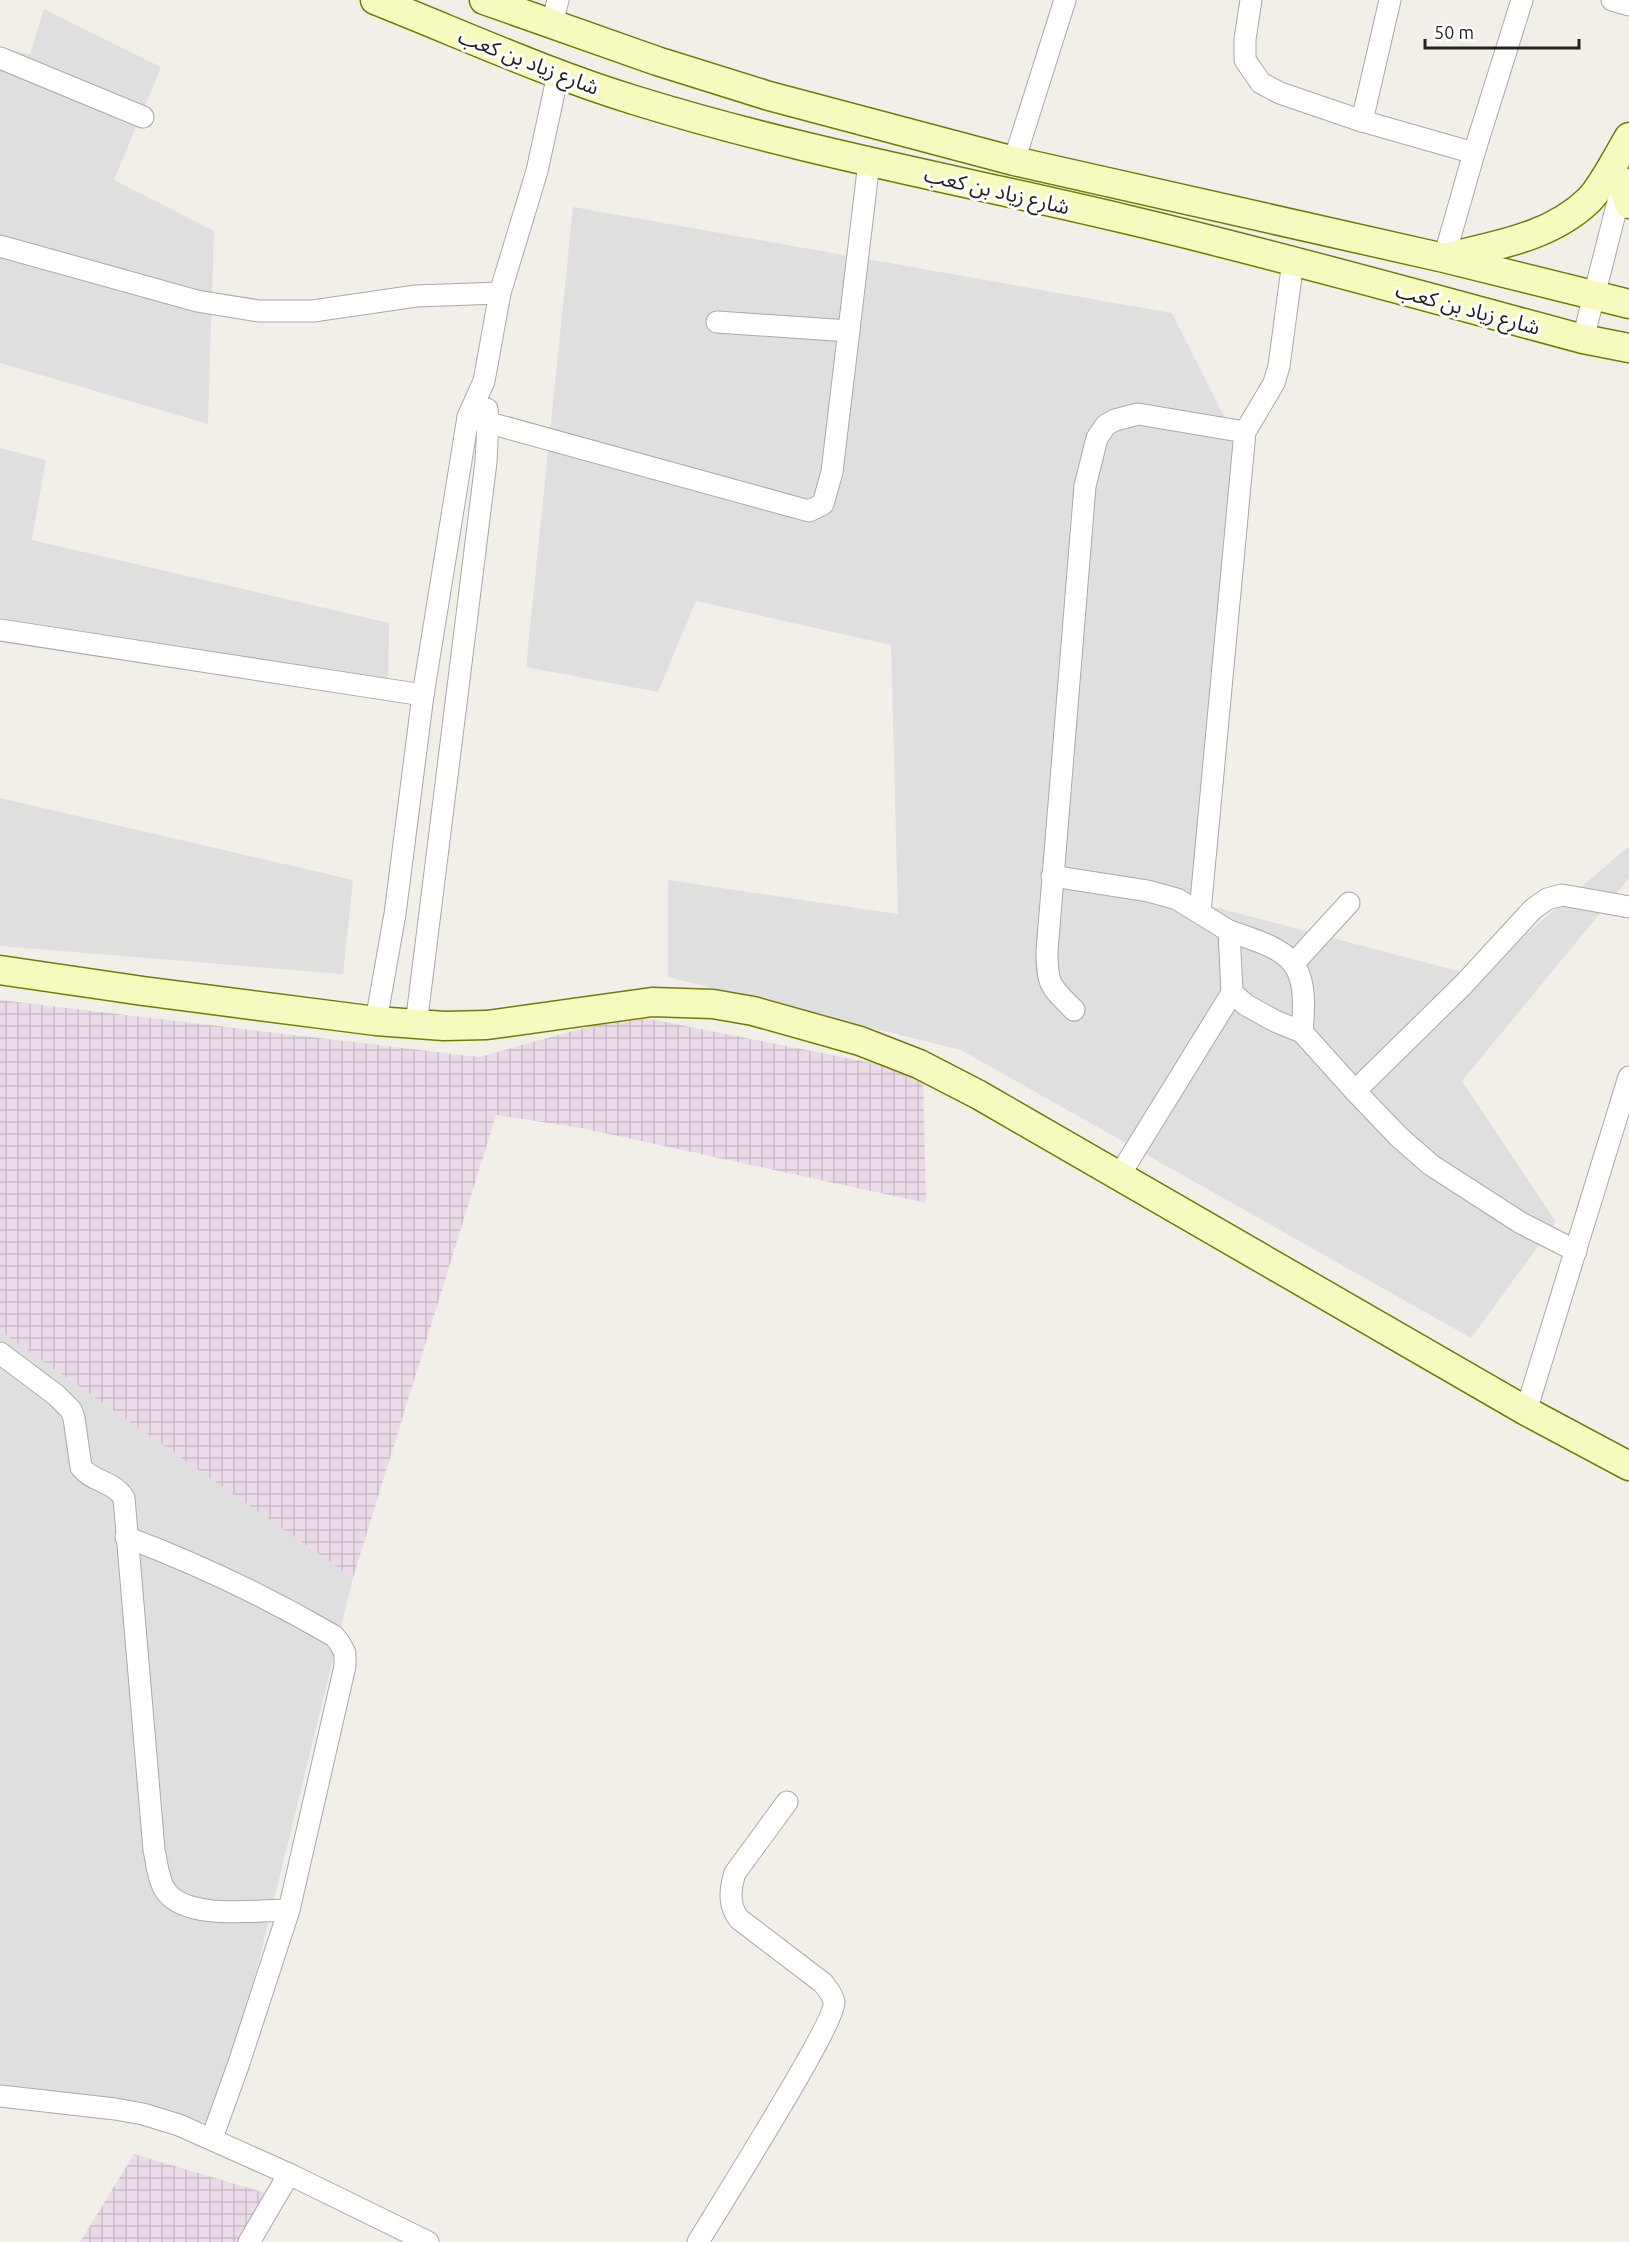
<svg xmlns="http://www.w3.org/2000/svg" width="1629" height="2242" viewBox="0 0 1629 2242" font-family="Ubuntu,'Noto Sans Arabic',sans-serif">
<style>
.residential{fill:#e0dfdf}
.industrial{fill:url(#industrial-grid)}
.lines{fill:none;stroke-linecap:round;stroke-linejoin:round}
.street-casing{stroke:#a9a9a9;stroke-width:23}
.secondary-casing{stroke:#707d05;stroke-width:31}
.street{stroke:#fff;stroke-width:21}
.secondary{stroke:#f7fabf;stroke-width:28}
.labels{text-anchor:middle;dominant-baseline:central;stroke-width:6;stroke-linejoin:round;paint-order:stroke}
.street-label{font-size:21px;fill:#222;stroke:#fff}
</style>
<defs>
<pattern id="industrial-grid" width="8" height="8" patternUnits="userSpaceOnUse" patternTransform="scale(1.5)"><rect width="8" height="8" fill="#ebdbe8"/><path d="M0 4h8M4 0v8" fill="none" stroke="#c9bcc7"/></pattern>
</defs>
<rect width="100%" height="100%" fill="#f2efe9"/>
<g class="residential">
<path d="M44,9L161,67L114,180L214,231L208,424L0,363V49L30,54Z"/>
<path d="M573,207L1172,313L1238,444L1203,904L1477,976L1629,846V878L1462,1081L1556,1222L1471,1338L961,1050L668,977V880L898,914L891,645L696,601L658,692L526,667Z"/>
<path d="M0,448L46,460L32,540L389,623L388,686L0,630Z"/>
<path d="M0,798L353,880L343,974L0,946Z"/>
<path d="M0,1331L353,1578L219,2123L0,2108Z"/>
</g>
<g class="industrial">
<path d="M0,1000L479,1057L630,1015L923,1073L926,1203L581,1128L496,1115L353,1578L0,1331Z"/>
<path d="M134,2154L279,2197L256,2242H80Z"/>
</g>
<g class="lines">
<defs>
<g id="street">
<path d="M1251,0L1245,39V60L1261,83L1280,93L1362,121"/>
<path d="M1390,0L1362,121L1474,153"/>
<path d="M1612,0L1629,5"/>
<path d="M552,24L558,0"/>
<path d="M0,58L143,117"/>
<path d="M1014,161L1065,0"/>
<path d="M0,246L197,301L259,311H313L416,296L500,293"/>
<path d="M1444,258L1474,153L1522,0"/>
<path d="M717,322L849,331"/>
<path d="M1583,339L1623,182"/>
<path d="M468,417L809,511L823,504L832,472L869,162"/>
<path d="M0,630L423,695"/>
<path d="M1052,876L1148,891L1177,899L1229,931L1232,993L1119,1176"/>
<path d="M1200,912L1245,432L1274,383L1279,366L1293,261"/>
<path d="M1229,931C1293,952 1309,960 1302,1032"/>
<path d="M1294,963L1349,903"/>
<path d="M1232,993L1246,1005L1275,1021L1302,1032L1355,1091L1399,1137L1431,1165L1521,1223L1576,1251"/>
<path d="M1074,1010C1050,986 1047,985 1047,951L1085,486L1097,438L1106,425L1115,420L1138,414L1245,432"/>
<path d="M376,1021L395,914L423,695L468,417L484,381L500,293L537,171L558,74"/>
<path d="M416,1025L486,462L488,421L487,409"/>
<path d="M1355,1091L1463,985L1533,909L1547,899L1562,895L1629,907"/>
<path d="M0,1353L56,1395L71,1410L74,1418L81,1467C92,1482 114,1481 124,1498L154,1850C157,1863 158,1879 165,1890C185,1921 257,1910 289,1910L239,2063L212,2138"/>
<path d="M1526,1411L1629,1077"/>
<path d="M126,1537C198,1564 267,1597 334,1636L339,1642L345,1653V1666L289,1910"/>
<path d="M0,2096L115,2109L143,2114L179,2125L289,2174L428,2242"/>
<path d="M249,2242L289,2174"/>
<path d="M698,2242C717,2210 836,2023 834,2002C833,1995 827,1988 823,1983L739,1919C728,1905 730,1889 735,1873L787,1802"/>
</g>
<g id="secondary">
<path d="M375,0C461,34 546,73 634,100C795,150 961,180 1125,219C1278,255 1430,298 1583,339L1629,348"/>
<path d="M484,0L657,61L769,96L1014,161L1444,258L1629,304"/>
<path d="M1623,182L1629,204"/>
<path d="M1448,257C1497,245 1551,237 1589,200C1603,186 1618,155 1629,137"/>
<path d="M0,970L143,991L376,1021L444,1026L487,1025L652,1002L713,1004L753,1011L860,1041L919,1064L979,1095L1526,1411L1629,1466"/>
</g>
</defs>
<use href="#street" class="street-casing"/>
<use href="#secondary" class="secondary-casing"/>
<use href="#street" class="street"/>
<use href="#secondary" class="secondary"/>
</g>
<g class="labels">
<g class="street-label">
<text transform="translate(529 61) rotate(21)">شارع زياد بن كعب</text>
<text transform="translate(997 190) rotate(13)">شارع زياد بن كعب</text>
<text transform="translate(1468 308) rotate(15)">شارع زياد بن كعب</text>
</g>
</g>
<path d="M1425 39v9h154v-9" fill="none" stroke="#222222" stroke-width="3"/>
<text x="1434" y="39" font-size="18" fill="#222222" stroke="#ffffff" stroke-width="4.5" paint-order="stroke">50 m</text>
</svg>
